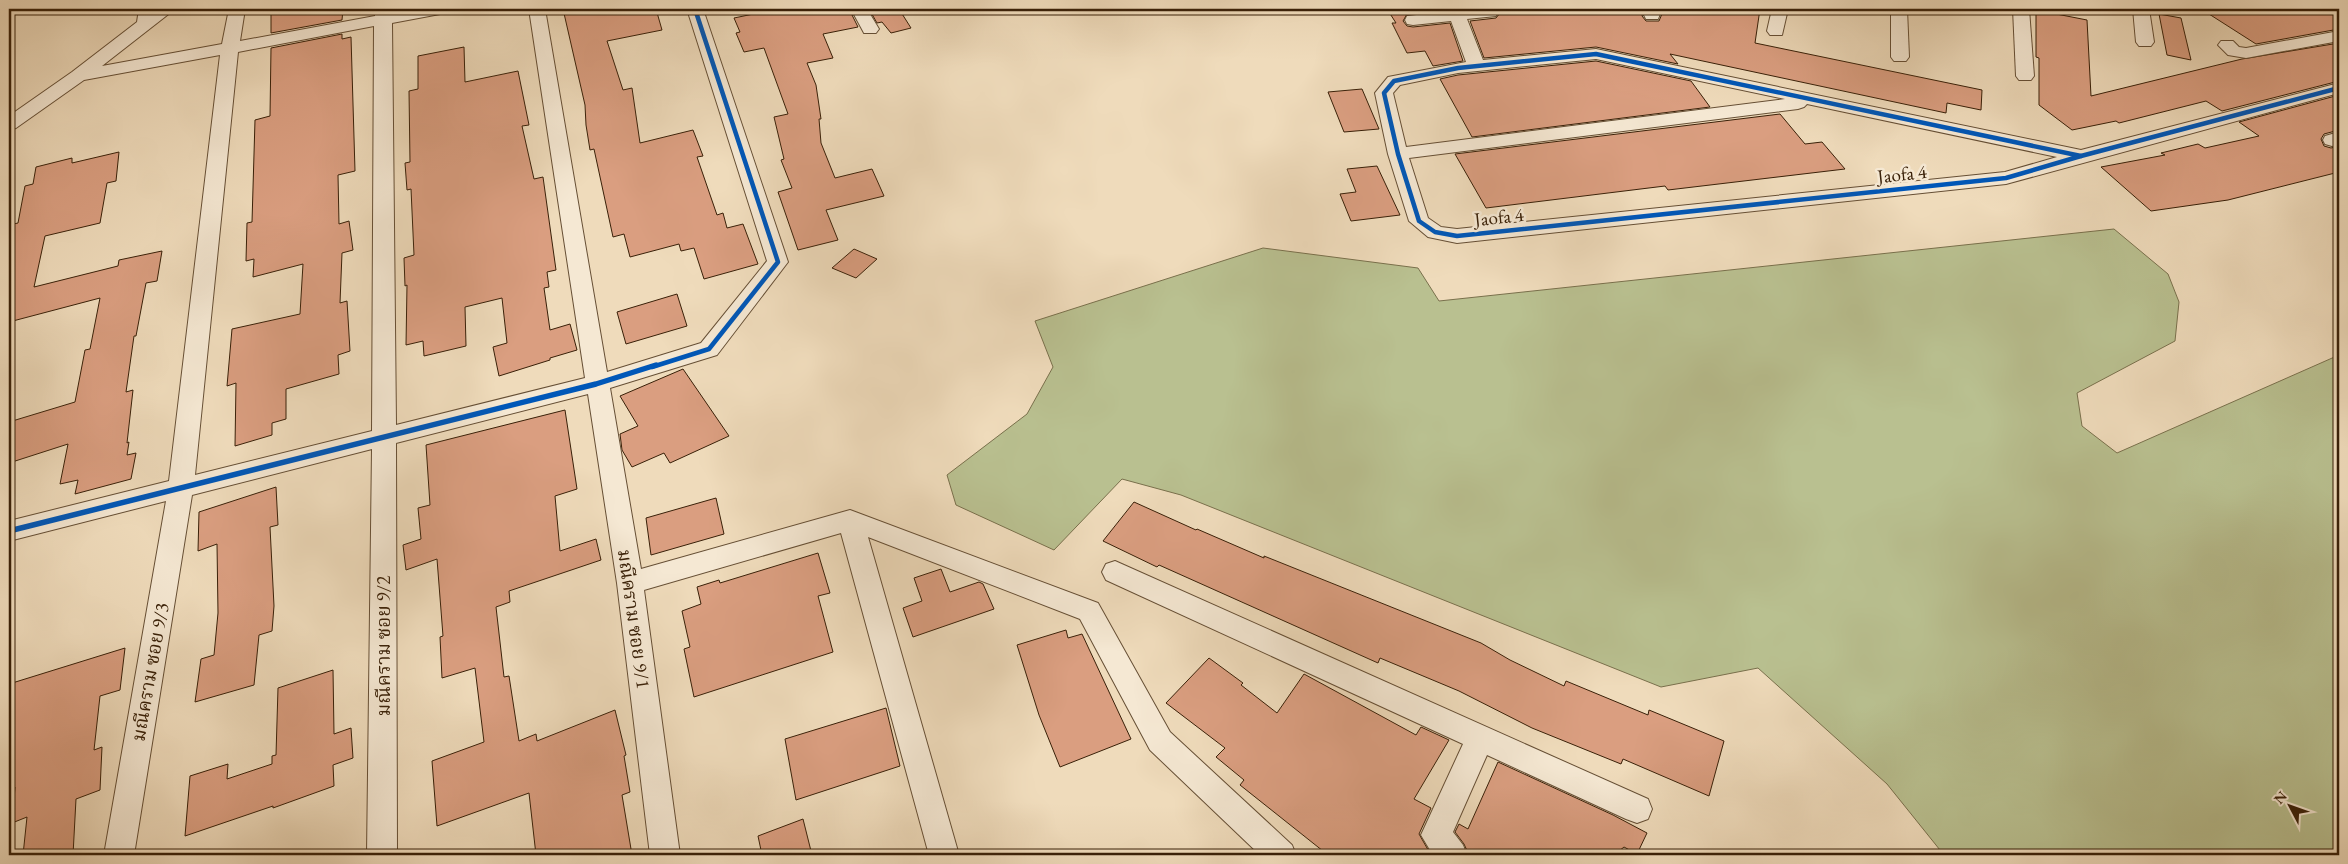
<svg xmlns="http://www.w3.org/2000/svg" width="2348" height="864" viewBox="0 0 2348 864" font-family="'EB Garamond','Noto Serif Thai',serif">
<style>
.green{fill:#b9c090;stroke:#79704c}
.building{fill:#da9e80;stroke:#392008}
.lines{fill:none;stroke-linecap:round;stroke-linejoin:round}
.minor-casing{stroke:#664f35;stroke-width:2}
.minor{fill:#f5e8d3;fill-rule:evenodd}
.cycleway-far1-casing{stroke:#f5e8d3;stroke-width:7}
.cycleway-casing{stroke:#f5e8d3;stroke-width:9}
.cycleway-far1{stroke:#0057b8;stroke-width:4.5}
.cycleway{stroke:#0057b8;stroke-width:5.5}
.labels{text-anchor:middle;dominant-baseline:central;stroke-width:5;stroke-linejoin:round;paint-order:stroke}
.street-label{font-size:19px;fill:#392008;stroke:#f5e8d3}
</style>
<rect width="100%" height="100%" fill="#efdbbb"/>
<filter id="stains"><feTurbulence type="fractalNoise" baseFrequency=".004" numOctaves="4"/><feColorMatrix values="0 0 0 0 .2 0 0 0 0 .09 0 0 0 0 .02 0 0 0 .5 -.17"/></filter>
<radialGradient id="worn" r=".72"><stop offset=".6" stop-color="#630" stop-opacity="0"/><stop offset="1" stop-color="#630" stop-opacity=".3"/></radialGradient>
<path class="green" d="M2114,229L2168,274L2179,302L2175,341L2077,393L2082,426L2117,453L2339,355V855H1944L1887,784L1758,668L1661,687L1181,495L1122,479L1054,550L956,505L947,475L1027,414L1053,367L1035,321L1263,248L1418,268L1439,301Z"/>
<g class="building">
<path d="M271,9H343L342,20L271,33Z"/>
<path d="M563,9H656L662,30L607,41L623,90L632,88L640,143L693,130L703,156L697,157L717,215L723,213L727,228L743,224L758,264L704,279L694,248L681,251L679,244L630,257L624,234L613,237L594,149L590,150L586,125L585,105Z"/>
<path d="M762,9H813L816,14L849,9L858,27L823,34L833,58L807,63L816,85L821,119H819L821,143L835,178L872,169L884,196L826,210L838,240L798,250L778,192L792,188L781,160L784,159L774,117L788,114L764,48L744,52L736,33L740,32L734,18L763,12Z"/>
<path d="M869,9H899L911,28L891,33L882,22L877,23Z"/>
<path d="M1387,9H1458L1407,14L1403,21L1407,26L1413,27L1450,23L1463,61L1433,66L1425,51L1407,53L1392,23H1396Z"/>
<path d="M1498,9H1644L1642,16L1646,21H1659L1664,9H1760L1755,43L1982,90L1981,110L1947,103L1946,113L1670,54L1678,64L1596,47L1484,58L1470,21L1496,18L1500,13Z"/>
<path d="M2237,9H2339V29L2256,44L2209,14Z"/>
<path d="M2036,10L2087,20L2091,96L2242,59L2339,43V81L2222,111L2206,101L2119,123L2116,121L2072,130L2039,105V58L2036,57Z"/>
<path d="M2159,14L2181,18L2191,60L2167,55Z"/>
<path d="M342,34V39L351,37L355,171L338,175L339,224L349,221L353,250L342,253L340,303L347,301L350,351L338,355L339,374L286,389V419L272,423V435L235,446L236,383L227,386L232,329L300,314L303,264L253,277L254,259L246,261L247,223L252,222L255,120L270,116L271,48Z"/>
<path d="M464,47L465,82L518,71L529,125L522,126L534,179L543,177L556,270L547,272L549,287L544,288L550,330L570,324L577,350L550,358V360L499,376L493,347L507,343L502,298L465,307L466,346L424,356L423,341L406,345L407,285L405,286L404,258L414,255L411,189L407,190L405,163L410,162L409,91L418,89V56Z"/>
<path d="M1596,61L1691,81L1710,107L1472,137L1440,79L1458,75Z"/>
<path d="M1362,89L1379,129L1344,132L1328,92Z"/>
<path d="M2339,95V130L2324,134L2321,139L2324,146L2331,148L2339,146V172L2228,200L2151,211L2101,167L2165,155L2161,153L2198,144L2205,148L2259,136L2239,122Z"/>
<path d="M1780,114L1805,144L1822,142L1845,169L1668,190L1665,186L1486,208L1455,154Z"/>
<path d="M119,152L116,181L107,183L100,223L45,236L34,287L118,266L119,260L162,251L157,281L146,283L136,336H134L126,392L133,390L127,443L129,442L127,455L136,453L131,479L75,494L78,480L60,484L68,444L9,463V422L75,402L85,350L90,349L100,298L9,322V225L18,223L25,186L33,184L36,167L72,158V163Z"/>
<path d="M1377,166L1400,215L1351,221L1340,194L1356,192L1347,169Z"/>
<path d="M854,249L877,259L856,278L832,268Z"/>
<path d="M677,294L687,326L626,344L617,312Z"/>
<path d="M683,369L729,436L670,463L664,453L632,467L622,450L620,434L638,426L620,396Z"/>
<path d="M565,410L577,489L555,496L560,551L596,539L601,560L509,591L510,602L496,607L504,677L509,676L519,741L536,734L537,741L615,710L626,755L624,756L630,792L622,795L632,855H536L529,793L437,826L432,761L484,742L475,668L442,678L440,637L443,636L437,559L406,570L403,545L421,539L418,508L430,505L426,445Z"/>
<path d="M276,487L278,525L270,527L274,606L272,631L259,635L254,685L195,702L201,659L214,655L218,613L217,544L198,551L199,512Z"/>
<path d="M716,498L724,534L651,555L646,518Z"/>
<path d="M1134,502L1196,530L1197,529L1264,558V556L1481,643L1510,660L1564,686L1566,681L1648,715L1649,710L1724,741L1709,796L1623,759L1621,764L1532,728L1459,691L1380,658L1378,663L1159,565L1157,567L1103,541Z"/>
<path d="M818,553L830,593L818,596L833,652L694,697L684,649L690,647L682,611L701,604L697,587L719,580L720,583Z"/>
<path d="M941,569L950,592L979,582L983,584L994,609L913,637L903,608L922,601L914,578Z"/>
<path d="M1066,630L1068,638L1082,634L1131,739L1060,767L1039,715L1017,645Z"/>
<path d="M125,648L120,690L100,696L94,750L102,747L100,790L76,799L73,855H23L27,817L12,823L15,787H9V684Z"/>
<path d="M1209,658L1243,683L1241,685L1277,713L1304,674L1416,735L1421,727L1449,740L1414,799L1431,808L1419,834L1431,855H1328L1240,785L1244,780L1216,757L1225,748L1166,703Z"/>
<path d="M333,670L334,734L351,728L353,758L333,765L334,786L273,808V806L185,836L190,776L228,764L227,779L272,764V756L276,755L278,688Z"/>
<path d="M886,708L900,766L796,800L785,739Z"/>
<path d="M1498,762L1613,815L1647,833L1637,854L1624,847L1614,855H1469L1464,844L1455,832L1459,824L1468,829Z"/>
<path d="M803,819L812,855H762L758,836Z"/>
</g>
<g class="lines">
<defs>
<g id="minor">
<path d="M139,9H175L102,66L222,44L229,9H245L240,41L375,16V9H391V13L414,9H448L446,13L440,14L392,23L396,425L585,378L529,9H545L607,372L701,343L767,261L687,9H703L788,262L717,355L610,388L641,569L850,510L1098,603L1170,732L1292,845L1296,855H1260L1150,750L1080,619L868,537L959,855H929L841,533L644,590L680,855H650L617,583L588,394L396,443L397,855H367L372,449L192,495L134,855H104L166,501L9,541V521L169,481L220,55L84,80L16,128L9,130V116L72,72L137,22ZM374,26L372,431L195,475L238,52Z"/>
<path d="M851,9H867L879,29L876,33H864Z"/>
<path d="M1473,9H1496L1498,12L1496,16L1467,19L1483,60L1596,49L2081,150L2339,83V93L2006,184L1457,243L1428,237L1409,221L1388,154L1375,93L1388,77L1466,62L1451,21L1413,25L1407,24L1405,20L1407,16ZM1596,59L1785,99L1406,147L1393,93L1400,85L1458,73ZM1807,104L2057,157L2005,172L1457,229L1441,227L1428,218L1409,158L1798,109L1804,107Z"/>
<path d="M1646,9H1662L1658,19H1646L1644,15Z"/>
<path d="M1772,9H1788L1782,35H1770L1767,31Z"/>
<path d="M1891,9H1907L1909,57L1906,61H1894L1891,57Z"/>
<path d="M2013,9H2029L2034,76L2031,80H2019L2016,76Z"/>
<path d="M2133,9H2149L2154,42L2151,46H2139L2136,42Z"/>
<path d="M2339,31V41L2246,58L2228,55L2218,45L2221,41H2233L2239,47L2246,48Z"/>
<path d="M2339,132V144L2332,146L2325,144L2323,140L2325,136Z"/>
<path d="M1115,561L1648,799L1652,809L1648,819L1637,823L1626,819L1487,755L1453,832L1463,845L1467,855H1433L1421,835L1463,744L1106,580L1102,572L1106,564Z"/>
</g>
</defs>
<use href="#minor" class="minor-casing"/>
<use href="#minor" class="minor"/>
<defs>
<g id="cycleway-far1">
<path d="M1596,54L2081,156L2006,178L1457,236L1435,232L1419,221L1398,154L1384,93L1394,81L1458,68Z"/>
<path d="M2081,156L2339,88"/>
<path d="M652,367L709,349L778,262L695,9"/>
</g>
<path id="cycleway" d="M9,531L596,384L656,365"/>
</defs>
<use href="#cycleway-far1" class="cycleway-far1-casing"/>
<use href="#cycleway" class="cycleway-casing"/>
<use href="#cycleway-far1" class="cycleway-far1"/>
<use href="#cycleway" class="cycleway"/>
</g>
<g class="labels">
<g class="street-label">
<text transform="translate(1902 174) rotate(-6)">Jaofa 4</text>
<text transform="translate(1499 217) rotate(-6)">Jaofa 4</text>
<text transform="translate(634 619) rotate(82)">มณีคราม ซอย 9/1</text>
<text transform="translate(383 646) rotate(-90)">มณีคราม ซอย 9/2</text>
<text transform="translate(150 672) rotate(-80)">มณีคราม ซอย 9/3</text>
</g>
</g>
<rect width="2348" height="864" fill="none" stroke="#efdbbb" stroke-width="30"/>
<rect x="10" y="10" width="2328" height="844" fill="none" stroke="#392008" stroke-width="2.5"/>
<rect x="15" y="15" width="2318" height="834" fill="none" stroke="#392008"/>
<g transform="translate(2290 806) rotate(311)" stroke="#f5e8d3" stroke-width="4" paint-order="stroke">
<path d="M0-4L9 19L0 12L-9 19Z" fill="#392008"/>
<text y="-8" font-size="14" font-weight="bold" text-anchor="middle" fill="#392008">N</text>
</g>
<rect width="100%" height="100%" filter="url(#stains)"/>
<rect width="100%" height="100%" fill="url(#worn)"/>
</svg>
